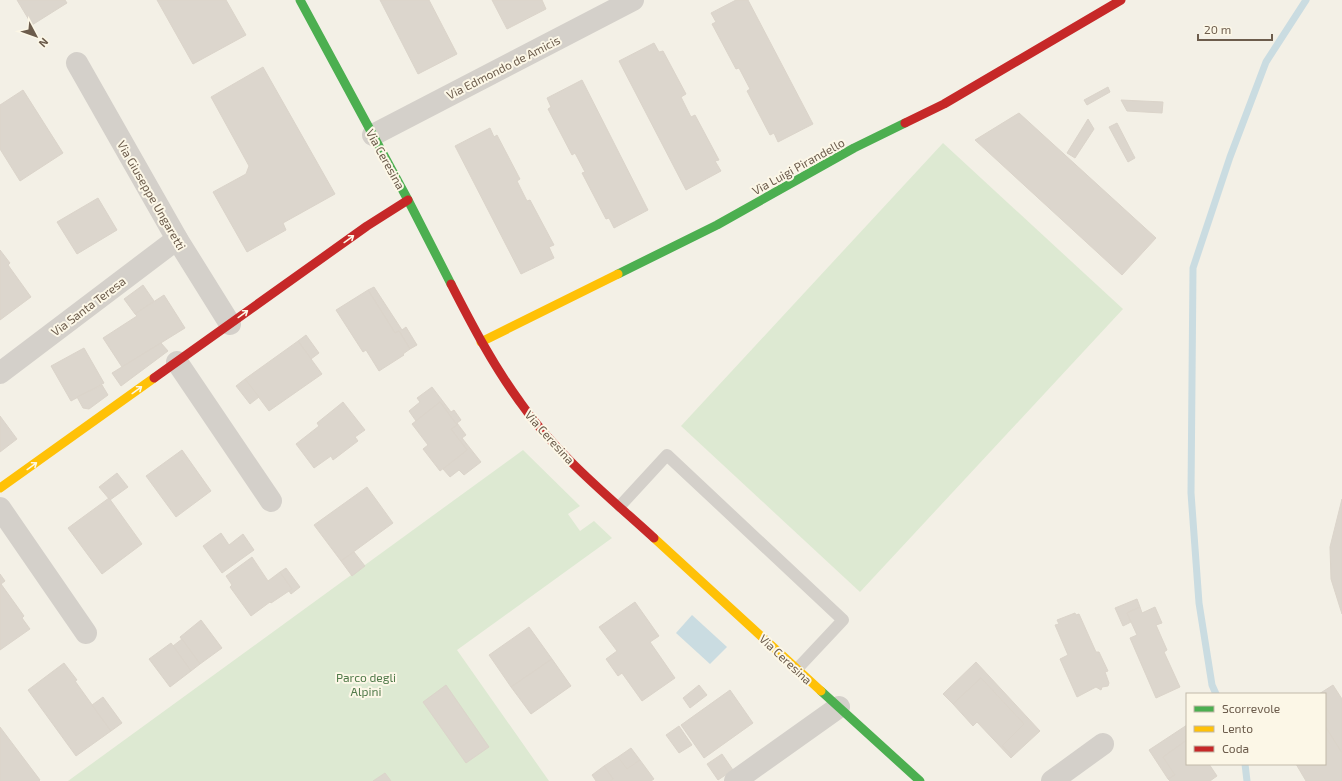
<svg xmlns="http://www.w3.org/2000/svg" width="1342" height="781" viewBox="0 0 1342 781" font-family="'Exo 2',sans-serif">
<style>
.green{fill:#dde9d2}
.water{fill:#cadce1}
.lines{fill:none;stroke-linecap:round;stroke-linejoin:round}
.stream{stroke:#cadce1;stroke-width:7}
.building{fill:#dcd6cd;stroke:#dbd4ca}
.lane{stroke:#d4d0ca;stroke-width:12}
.street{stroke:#d4d0ca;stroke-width:22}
.fast{stroke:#4caf50;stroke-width:9}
.slow{stroke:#ffc107;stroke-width:9}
.jam{stroke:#c62828;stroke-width:9}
.oneway{stroke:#fcf7e7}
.labels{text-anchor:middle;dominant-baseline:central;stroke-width:4;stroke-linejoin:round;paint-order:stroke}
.street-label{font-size:12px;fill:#6c5c4c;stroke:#fcf7e7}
.park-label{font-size:12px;fill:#527b4b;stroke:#fcf7e7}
</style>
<rect width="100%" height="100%" fill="#f3f0e6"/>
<g class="green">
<path d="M943,143L1123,309L860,592L681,426Z"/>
<path d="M523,450L580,506L568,514L580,531L594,521L612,538L457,650L549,781H68Z"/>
</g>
<path class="water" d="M692,615L727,647L710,664L676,633Z"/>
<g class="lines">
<g class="stream">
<path d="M1216,694L1212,685L1199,603L1191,493L1193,268L1230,157L1266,62L1306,0"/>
<path d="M1245,764L1247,781"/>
</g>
</g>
<g class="building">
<path d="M17,0H65L67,3L32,25Z"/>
<path d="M157,0H226L246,35L193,64Z"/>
<path d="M380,0H429L457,54L418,74Z"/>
<path d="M492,0H542L546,9L507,29Z"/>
<path d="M736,0H748L813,124L778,142L774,133L770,135L747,91L750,89L739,68L736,69L712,24L716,22L711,13Z"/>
<path d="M654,43L659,52L663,51L686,94L681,97L691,117L695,115L719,160L715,161L721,171L686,190L619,61Z"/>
<path d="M263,67L335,194L283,223L286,230L247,252L213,192L246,174L249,166L211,97Z"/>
<path d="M582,80L648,210L614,228L609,218L606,219L582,173L585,172L575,153L572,155L548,109L551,107L547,98Z"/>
<path d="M1108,87L1110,92L1087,105L1084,100Z"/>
<path d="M23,90L63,153L20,181L0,149V105Z"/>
<path d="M1121,100L1163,102L1162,113L1127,111Z"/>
<path d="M1019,113L1156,238L1122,275L975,140Z"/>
<path d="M1088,119L1094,129L1075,158L1067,153Z"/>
<path d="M1117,123L1135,158L1128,162L1109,127Z"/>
<path d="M490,128L494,137L497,135L520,179L517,181L527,201L530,200L554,245L549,247L554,258L521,274L455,146Z"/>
<path d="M98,198L117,230L77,254L57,222Z"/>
<path d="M0,250L10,263L8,265L31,297L0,320Z"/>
<path d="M143,285L154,301L135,314L124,299Z"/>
<path d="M374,287L402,330L406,327L417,345L410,349L399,331L395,333L368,290Z"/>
<path d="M368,290L395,333L399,331L410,349L403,354L404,355L379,371L366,350L363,352L336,310Z"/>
<path d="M164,295L185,328L122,367L103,338L137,316L135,314Z"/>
<path d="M306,335L319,353L311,359L298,341Z"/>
<path d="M298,341L322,374L269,411L245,379Z"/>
<path d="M161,343L168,351L121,386L112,373Z"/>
<path d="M84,348L104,383L71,401L51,366Z"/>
<path d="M245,379L259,397L250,404L236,386Z"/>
<path d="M102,385L108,395L89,409L83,408L77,397Z"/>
<path d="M432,387L451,412L454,410L461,420L457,423L466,435L462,438L481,462L464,475L459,470L450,477L443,469L467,450L451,429L457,425L440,402L416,421L409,411L420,402L417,398Z"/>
<path d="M343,402L365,430L355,437L358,441L333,460L331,456L314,468L296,444L319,426L317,423Z"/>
<path d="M440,402L457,425L451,429L467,450L440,471L423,449L428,445L412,424Z"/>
<path d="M0,416L17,439L0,452Z"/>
<path d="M182,450L211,491L176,517L146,476Z"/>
<path d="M117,473L128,487L110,500L99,487Z"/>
<path d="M367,487L393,523L341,561L314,525Z"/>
<path d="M109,498L142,544L102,574L68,528Z"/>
<path d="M1342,499V614L1331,579L1330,547Z"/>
<path d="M221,533L229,545L243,534L254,550L222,573L203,546Z"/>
<path d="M354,552L365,566L352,576L341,561Z"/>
<path d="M252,557L268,581L280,572L292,589L271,603L270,602L251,616L230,587L232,585L226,576Z"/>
<path d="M286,568L300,587L291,594L289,591L292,589L280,572Z"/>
<path d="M0,574L5,581L1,584L24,616L22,618L30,629L0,650Z"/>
<path d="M1137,599L1140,607L1127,613L1131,622L1123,626L1115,608Z"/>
<path d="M635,602L659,636L650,642L675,678L642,701L622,673L618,676L606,659L617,651L599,627Z"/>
<path d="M1140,607L1142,613L1155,607L1162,623L1156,625L1167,650L1164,652L1180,687L1156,698L1130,638L1137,635L1127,613Z"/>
<path d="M1075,613L1076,615L1079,614L1096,652H1099L1108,671L1105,672L1109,683L1108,686L1102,687L1101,690L1096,687L1077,697L1060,659L1068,655L1055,625L1059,624L1057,620Z"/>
<path d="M201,620L222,648L200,664L180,637Z"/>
<path d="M529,627L552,659L511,687L489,655Z"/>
<path d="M182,639L200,664L191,671L173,646Z"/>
<path d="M171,643L191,671L170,687L149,659Z"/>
<path d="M552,659L571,686L531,714L511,687Z"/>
<path d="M976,662L1040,731L1013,756L1002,746L1024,724L981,678L953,704L943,694Z"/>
<path d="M64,663L77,680L75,681L111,731L76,756L28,690Z"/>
<path d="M981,678L1024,724L1002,746L1013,756L1011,758L977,722L973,726L953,704Z"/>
<path d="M446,685L489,747L466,763L423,702Z"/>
<path d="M699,685L707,695L690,708L683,698Z"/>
<path d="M1333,685L1342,699V753L1325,726V694H1319Z"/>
<path d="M730,690L753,723L704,758L681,725Z"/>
<path d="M103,697L122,723L111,731L92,705Z"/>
<path d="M1187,725V740L1163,757L1175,775L1168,779L1149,750Z"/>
<path d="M679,726L692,745L679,753L666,735Z"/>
<path d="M1325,726L1342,753V781H1306L1296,764H1325Z"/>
<path d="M0,727L40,780L39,781H0Z"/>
<path d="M1187,740V764H1209L1217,776L1210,781H1170L1168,779L1175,775L1163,757Z"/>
<path d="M631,748L640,760L627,769L618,757Z"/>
<path d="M722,754L733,770L718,780L707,764Z"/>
<path d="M618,757L627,769L640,760L654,779L651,781H610L613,779L604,766Z"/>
<path d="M604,766L613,779L610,781H596L592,775Z"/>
<path d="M385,773L391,781H373Z"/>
</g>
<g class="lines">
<path class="lane" d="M620,506L667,455L843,620L797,669"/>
<g class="street">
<path d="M77,63L177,239L230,324"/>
<path d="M373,135L633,0"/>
<path d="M177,362L271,501"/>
<path d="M0,373L177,239"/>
<path d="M0,508L86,633"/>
<path d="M735,781L839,707"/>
<path d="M1052,781L1103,744"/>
</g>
<g class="fast">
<path d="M300,0L408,200L451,284"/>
<path d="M618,274L717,225L854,148L905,123"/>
<path d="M821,691L920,781"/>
</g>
<g class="slow">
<path d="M481,342L618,274"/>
<path d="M0,488L154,378"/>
<path d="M654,538L821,691"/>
</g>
<g class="jam">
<path d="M905,123L944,104L1121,0"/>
<path d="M451,284C472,325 493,365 520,402C556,454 608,496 654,538"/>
<path d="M154,378L367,226L408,200"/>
</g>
</g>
<defs><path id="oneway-shaft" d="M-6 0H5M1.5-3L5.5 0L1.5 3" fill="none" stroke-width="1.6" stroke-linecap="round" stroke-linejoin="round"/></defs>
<g class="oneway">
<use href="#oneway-shaft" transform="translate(349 239) rotate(-36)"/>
<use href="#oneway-shaft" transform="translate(243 314) rotate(-36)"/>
<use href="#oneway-shaft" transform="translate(137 390) rotate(-36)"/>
<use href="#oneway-shaft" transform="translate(32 466) rotate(-36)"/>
</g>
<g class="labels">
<g class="street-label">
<text transform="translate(503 67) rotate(-27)">Via Edmondo de Amicis</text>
<text transform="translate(386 159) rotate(61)">Via Ceresina</text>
<text transform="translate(798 166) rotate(-29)">Via Luigi Pirandello</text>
<text transform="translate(152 195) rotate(60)">Via Giuseppe Ungaretti</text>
<text transform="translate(88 306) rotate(-37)">Via Santa Teresa</text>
<text transform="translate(550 437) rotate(48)">Via Ceresina</text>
<text transform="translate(786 659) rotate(43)">Via Ceresina</text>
</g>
<g class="park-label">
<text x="366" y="677">Parco degli<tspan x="366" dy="14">Alpini</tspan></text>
</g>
</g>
<rect x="1186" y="693" width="140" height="72" fill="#fcf7e7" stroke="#c2b9a9"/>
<rect x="1194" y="706" width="20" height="6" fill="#4caf50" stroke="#c2b9a9"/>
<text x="1222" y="713" font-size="12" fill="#6c5c4c">Scorrevole</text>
<rect x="1194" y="726" width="20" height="6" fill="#ffc107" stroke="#c2b9a9"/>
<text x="1222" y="733" font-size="12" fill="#6c5c4c">Lento</text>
<rect x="1194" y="746" width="20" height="6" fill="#c62828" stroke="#c2b9a9"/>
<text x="1222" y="753" font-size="12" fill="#6c5c4c">Coda</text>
<g transform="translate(36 36) rotate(131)" stroke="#fcf7e7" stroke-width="3" paint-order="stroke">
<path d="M0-3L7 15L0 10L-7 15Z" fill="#6c5c4c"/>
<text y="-6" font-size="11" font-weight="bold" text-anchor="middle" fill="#6c5c4c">N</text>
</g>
<path d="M1198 34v6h74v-6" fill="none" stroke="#6c5c4c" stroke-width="2"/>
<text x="1204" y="34" font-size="12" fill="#6c5c4c" stroke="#fcf7e7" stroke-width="3" paint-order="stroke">20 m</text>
</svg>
